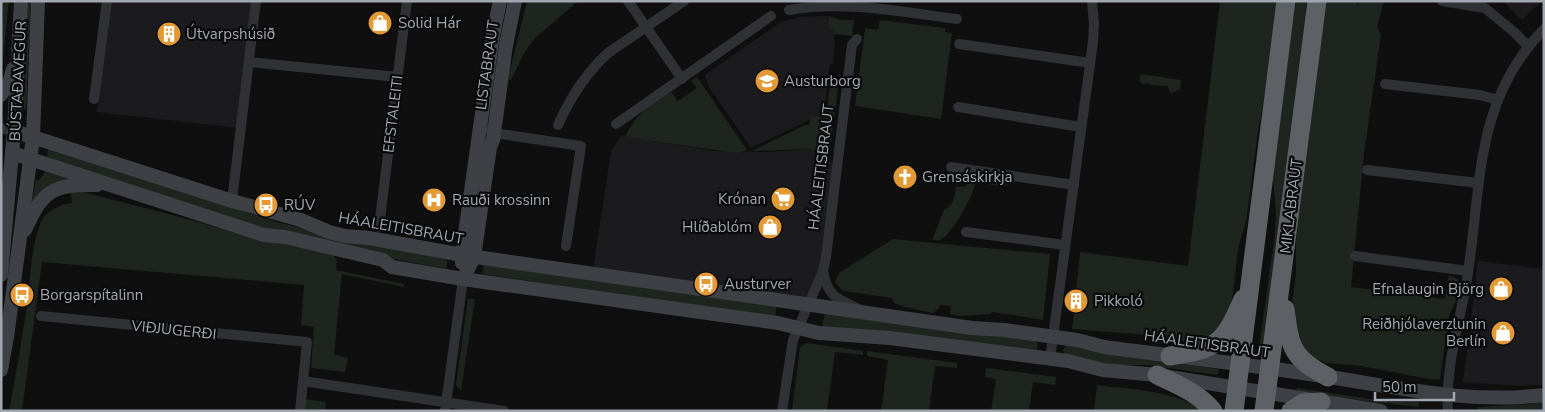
<svg xmlns="http://www.w3.org/2000/svg" width="1545" height="412" viewBox="0 0 1545 412" font-family="'Nunito Sans',sans-serif">
<style>
.built{fill:#1b1b1d}
.green{fill:#1e241e}
.lines{fill:none;stroke-linecap:round;stroke-linejoin:round}
.street{stroke:#303135;stroke-width:10}
.secondary{stroke:#3e4045;stroke-width:14}
.highway{stroke:#5d6065;stroke-width:19}
.labels{text-anchor:middle;dominant-baseline:central;stroke-width:4.5;stroke-linejoin:round;paint-order:stroke}
.poi-label{font-size:15px;fill:#a1a7b0;stroke:#0a0a0b;text-anchor:start}
.street-label{font-size:15px;fill:#a1a7b0;stroke:#0a0a0b}
</style>
<rect width="100%" height="100%" fill="#0f0f10"/>
<g class="built">
<path d="M110,1H255L239,128L97,112Z"/>
<path d="M1503,1H1542L1522,20Z"/>
<path d="M829,16V30L834,31V40H835L833,64H830L825,105L822,118L811,116V119L751,148L709,87L705,75L781,22L799,17Z"/>
<path d="M621,136L715,151L769,152L809,149L819,152L829,158L834,166L821,268L810,300L593,270L611,151Z"/>
<path d="M1478,261L1544,269V385L1519,386L1463,382Z"/>
</g>
<g class="green">
<path d="M1,1H9L1,75Z"/>
<path d="M24,1H31L26,110L20,109Z"/>
<path d="M527,1H578L534,39L524,53L511,80L508,79Z"/>
<path d="M1220,1H1276V24L1271,56L1258,132L1246,222L1238,248L1234,287L1228,319L1200,345L1161,336L1072,329L1080,252L1188,266Z"/>
<path d="M1296,1H1307L1263,356L1258,355L1275,234L1276,213L1273,178L1275,154Z"/>
<path d="M1324,1H1357V7L1358,1H1384L1377,27L1381,35L1364,154L1351,287L1445,299L1449,275L1459,280L1460,291L1449,316L1440,379L1434,380L1361,366L1327,363L1302,354L1291,309L1296,275V241Z"/>
<path d="M829,16L841,20H854L852,36L834,34V31L829,30Z"/>
<path d="M880,20L945,28V32L952,33L941,119L855,106L865,28L878,30Z"/>
<path d="M1141,74L1181,80L1180,89L1172,93L1169,91L1168,86C1160,85 1153,87 1146,83L1143,84L1139,81Z"/>
<path d="M697,77L747,150L737,153L625,137C636,113 649,107 671,92L678,101L697,88L691,80Z"/>
<path d="M830,86L838,87L829,158L819,152L809,149L752,151L805,125H809L811,116L826,118Z"/>
<path d="M48,147L276,222L447,260V269L368,254L212,215L47,158Z"/>
<path d="M45,171L76,181L31,204L36,180L38,181L44,174Z"/>
<path d="M976,174L1008,178L1010,182L1008,185L997,186L977,182L975,184C973,196 951,236 940,240C937,241 935,240 932,240L944,210C953,205 955,198 956,187L966,186L969,177Z"/>
<path d="M70,190L79,191L176,216L272,243L288,242L331,253L337,260L336,270L404,284V287L342,274L334,354L348,358L345,372L311,368L314,327L301,325L304,285L42,262L22,411H9C16,373 23,335 28,298C31,273 31,245 41,222C46,211 61,204 72,203Z"/>
<path d="M893,239L1050,254L1043,320L992,312L990,314L961,316L950,314L951,306L940,305L939,309L933,313L905,307L894,303L892,298L843,291L835,282L839,273Z"/>
<path d="M484,265L777,303L775,317L482,274Z"/>
<path d="M468,299H475L461,391L456,385Z"/>
<path d="M825,313L1036,340L1038,345L1036,351L822,327Z"/>
<path d="M807,343L863,351V355L835,352L827,411H792L800,347Z"/>
<path d="M1067,344L1098,352L1219,369L1218,375L1147,365H1118L1071,359L1064,354L1063,350Z"/>
<path d="M867,351L957,363V368L935,366L929,411H881L888,360L867,356Z"/>
<path d="M986,368L1056,377L1055,385L1033,382L1029,411H991L996,379L985,377Z"/>
<path d="M1097,385C1131,390 1174,389 1202,411H1094Z"/>
<path d="M1297,388L1391,402H1419L1418,407L1351,399L1332,401L1296,395Z"/>
<path d="M305,399L326,402L325,411H304Z"/>
<path d="M1544,400V411H1478V407L1531,404Z"/>
</g>
<g class="lines">
<g class="street">
<path d="M628,1L682,79"/>
<path d="M1442,1L1485,8L1514,32L1529,47"/>
<path d="M789,10C842,0 903,12 957,19"/>
<path d="M959,44L1090,63"/>
<path d="M249,62L398,77"/>
<path d="M1385,84L1480,95L1498,100"/>
<path d="M94,99L107,1"/>
<path d="M958,107L1081,127"/>
<path d="M616,124L771,16"/>
<path d="M558,125C570,98 585,74 608,53L684,1"/>
<path d="M1,128L14,131"/>
<path d="M489,130L494,133L581,146L566,246"/>
<path d="M951,167L1074,185"/>
<path d="M1367,170L1478,183"/>
<path d="M232,201L256,1"/>
<path d="M379,227L407,1"/>
<path d="M966,232L1065,245"/>
<path d="M1355,256L1468,271"/>
<path d="M823,271C827,296 837,299 859,309"/>
<path d="M41,316L307,342L300,411"/>
<path d="M1050,359L1093,42L1094,24L1092,1"/>
<path d="M303,381L504,411"/>
<path d="M445,411L463,279"/>
<path d="M782,411L793,340L823,271L826,257L852,45L857,39"/>
<path d="M1448,411C1445,367 1460,322 1467,279C1482,187 1473,102 1544,29"/>
</g>
<g class="secondary">
<path d="M1,95L10,80L13,69"/>
<path d="M14,131L232,201L301,220L329,232L345,236L369,238L462,255L972,328L1004,330L1077,340L1104,347C1179,357 1255,365 1329,377C1400,388 1472,404 1544,395"/>
<path d="M12,153L264,235L285,237L383,260L392,267L463,279L778,323L819,333L890,338L1068,361L1103,370L1157,375L1381,411"/>
<path d="M25,230C43,190 53,184 97,185"/>
<path d="M462,263V255L493,35L500,1"/>
<path d="M1,275L14,131L21,1"/>
<path d="M463,279L474,257L490,147L493,140L506,45L515,1"/>
<path d="M1,370L7,337L33,137L38,1"/>
</g>
<g class="highway">
<path d="M1285,309C1290,348 1292,358 1328,377"/>
<path d="M1170,356C1217,349 1224,344 1243,299"/>
<path d="M1157,375C1178,385 1199,393 1213,411"/>
<path d="M1234,411L1286,1"/>
<path d="M1264,411L1317,1"/>
<path d="M1291,411L1303,403L1321,402"/>
</g>
</g>
<defs>
<symbol id="shop-disc" viewBox="-11 -11 22 22"><circle r="9.5" fill="#e39934" stroke="#0a0a0b"/><path d="M-5-2.5h2.3a2.7 3.5 0 0 1 5.4 0H5L5.5 6h-11ZM-1.5-2.5h3a1.5 2.3 0 0 0-3 0Z" fill="#fff"/></symbol>
<symbol id="building-disc" viewBox="-11 -11 22 22"><circle r="9.5" fill="#e39934" stroke="#0a0a0b"/><path d="M-4-6H4V6H1V3H-1V6H-4ZM-2.5-4.3h1.7v1.8h-1.7ZM.8-4.3h1.7v1.8H.8ZM-2.5-1h1.7V.8h-1.7ZM.8-1h1.7V.8H.8Z" fill="#fff"/></symbol>
<symbol id="school-disc" viewBox="-11 -11 22 22"><circle r="9.5" fill="#e39934" stroke="#0a0a0b"/><path d="M0-5L7-2L0 1L-7-2ZM-4 1L0 2.5L4 1V4Q0 6-4 4Z" fill="#fff"/></symbol>
<symbol id="church-disc" viewBox="-11 -11 22 22"><circle r="9.5" fill="#e39934" stroke="#0a0a0b"/><path d="M-1.2-6h2.4v3.5h3.3v2.4h-3.3V6h-2.4V-.1h-3.3v-2.4h3.3Z" fill="#fff"/></symbol>
<symbol id="supermarket-disc" viewBox="-11 -11 22 22"><circle r="9.5" fill="#e39934" stroke="#0a0a0b"/><path d="M-6-5.5h2.5l.6 2H6L4.5 2H-2.5L-4.4-4H-6ZM-1.5 3.2a1.3 1.3 0 1 0 .1 0ZM3 3.2a1.3 1.3 0 1 0 .1 0Z" fill="#fff"/></symbol>
<symbol id="hospital-disc" viewBox="-11 -11 22 22"><circle r="9.5" fill="#e39934" stroke="#0a0a0b"/><path d="M-5-5h3v3.5h4V-5h3V5h-3V1.5h-4V5h-3Z" fill="#fff"/></symbol>
<symbol id="bus-disc" viewBox="-11 -11 22 22"><circle r="9.5" fill="#e39934" stroke="#0a0a0b"/><path d="M-5-6H5V4H4V6H2V4H-2V6H-4V4H-5ZM-3.5-4V0h7V-4ZM-3.5 1.2v1.5H-2V1.2ZM2 1.2v1.5H3.5V1.2Z" fill="#fff"/></symbol>
</defs>
<g fill-rule="evenodd">
<use href="#shop-disc" x="366" y="9" width="28" height="28"/>
<use href="#building-disc" x="155" y="20" width="28" height="28"/>
<use href="#school-disc" x="753" y="67" width="28" height="28"/>
<use href="#church-disc" x="891" y="163" width="28" height="28"/>
<use href="#supermarket-disc" x="769" y="185" width="28" height="28"/>
<use href="#hospital-disc" x="420" y="186" width="28" height="28"/>
<use href="#bus-disc" x="252" y="191" width="28" height="28"/>
<use href="#shop-disc" x="756" y="213" width="28" height="28"/>
<use href="#bus-disc" x="692" y="270" width="28" height="28"/>
<use href="#shop-disc" x="1487" y="275" width="28" height="28"/>
<use href="#bus-disc" x="8" y="281" width="28" height="28"/>
<use href="#building-disc" x="1062" y="287" width="28" height="28"/>
<use href="#shop-disc" x="1489" y="319" width="28" height="28"/>
</g>
<g class="labels">
<g class="poi-label">
<text x="398" y="23">Solid Hár</text>
<text x="186" y="34">Útvarpshúsið</text>
<text x="784" y="81">Austurborg</text>
<text x="922" y="177">Grensáskirkja</text>
<text x="766" y="199" text-anchor="end">Krónan</text>
<text x="452" y="200">Rauði krossinn</text>
<text x="284" y="205">RÚV</text>
<text x="752" y="227" text-anchor="end">Hlíðablóm</text>
<text x="724" y="284">Austurver</text>
<text x="1484" y="289" text-anchor="end">Efnalaugin Björg</text>
<text x="40" y="295">Borgarspítalinn</text>
<text x="1094" y="301">Pikkoló</text>
<text x="1486" y="324" text-anchor="end">Reiðhjólaverzlunin<tspan x="1486" dy="17">Berlín</tspan></text>
</g>
<g class="street-label">
<text transform="translate(487 65) rotate(-82)">LISTABRAUT</text>
<text transform="translate(18 81) rotate(-87)">BÚSTAÐAVEGUR</text>
<text transform="translate(393 114) rotate(-83)">EFSTALEITI</text>
<text transform="translate(821 167) rotate(-83)">HÁALEITISBRAUT</text>
<text transform="translate(1291 206) rotate(-83)">MIKLABRAUT</text>
<text transform="translate(401 228) rotate(10)">HÁALEITISBRAUT</text>
<text transform="translate(174 330) rotate(6)">VIÐJUGERÐI</text>
<text transform="translate(1207 344) rotate(8)">HÁALEITISBRAUT</text>
</g>
</g>
<rect width="1545" height="412" fill="none" stroke="#a1a7b0" stroke-width="5"/>
<path d="M1375 392v8h79v-8" fill="none" stroke="#a1a7b0" stroke-width="2.5"/>
<text x="1382" y="392" font-size="15" fill="#a1a7b0" stroke="#0a0a0b" stroke-width="4" paint-order="stroke">50 m</text>
</svg>
